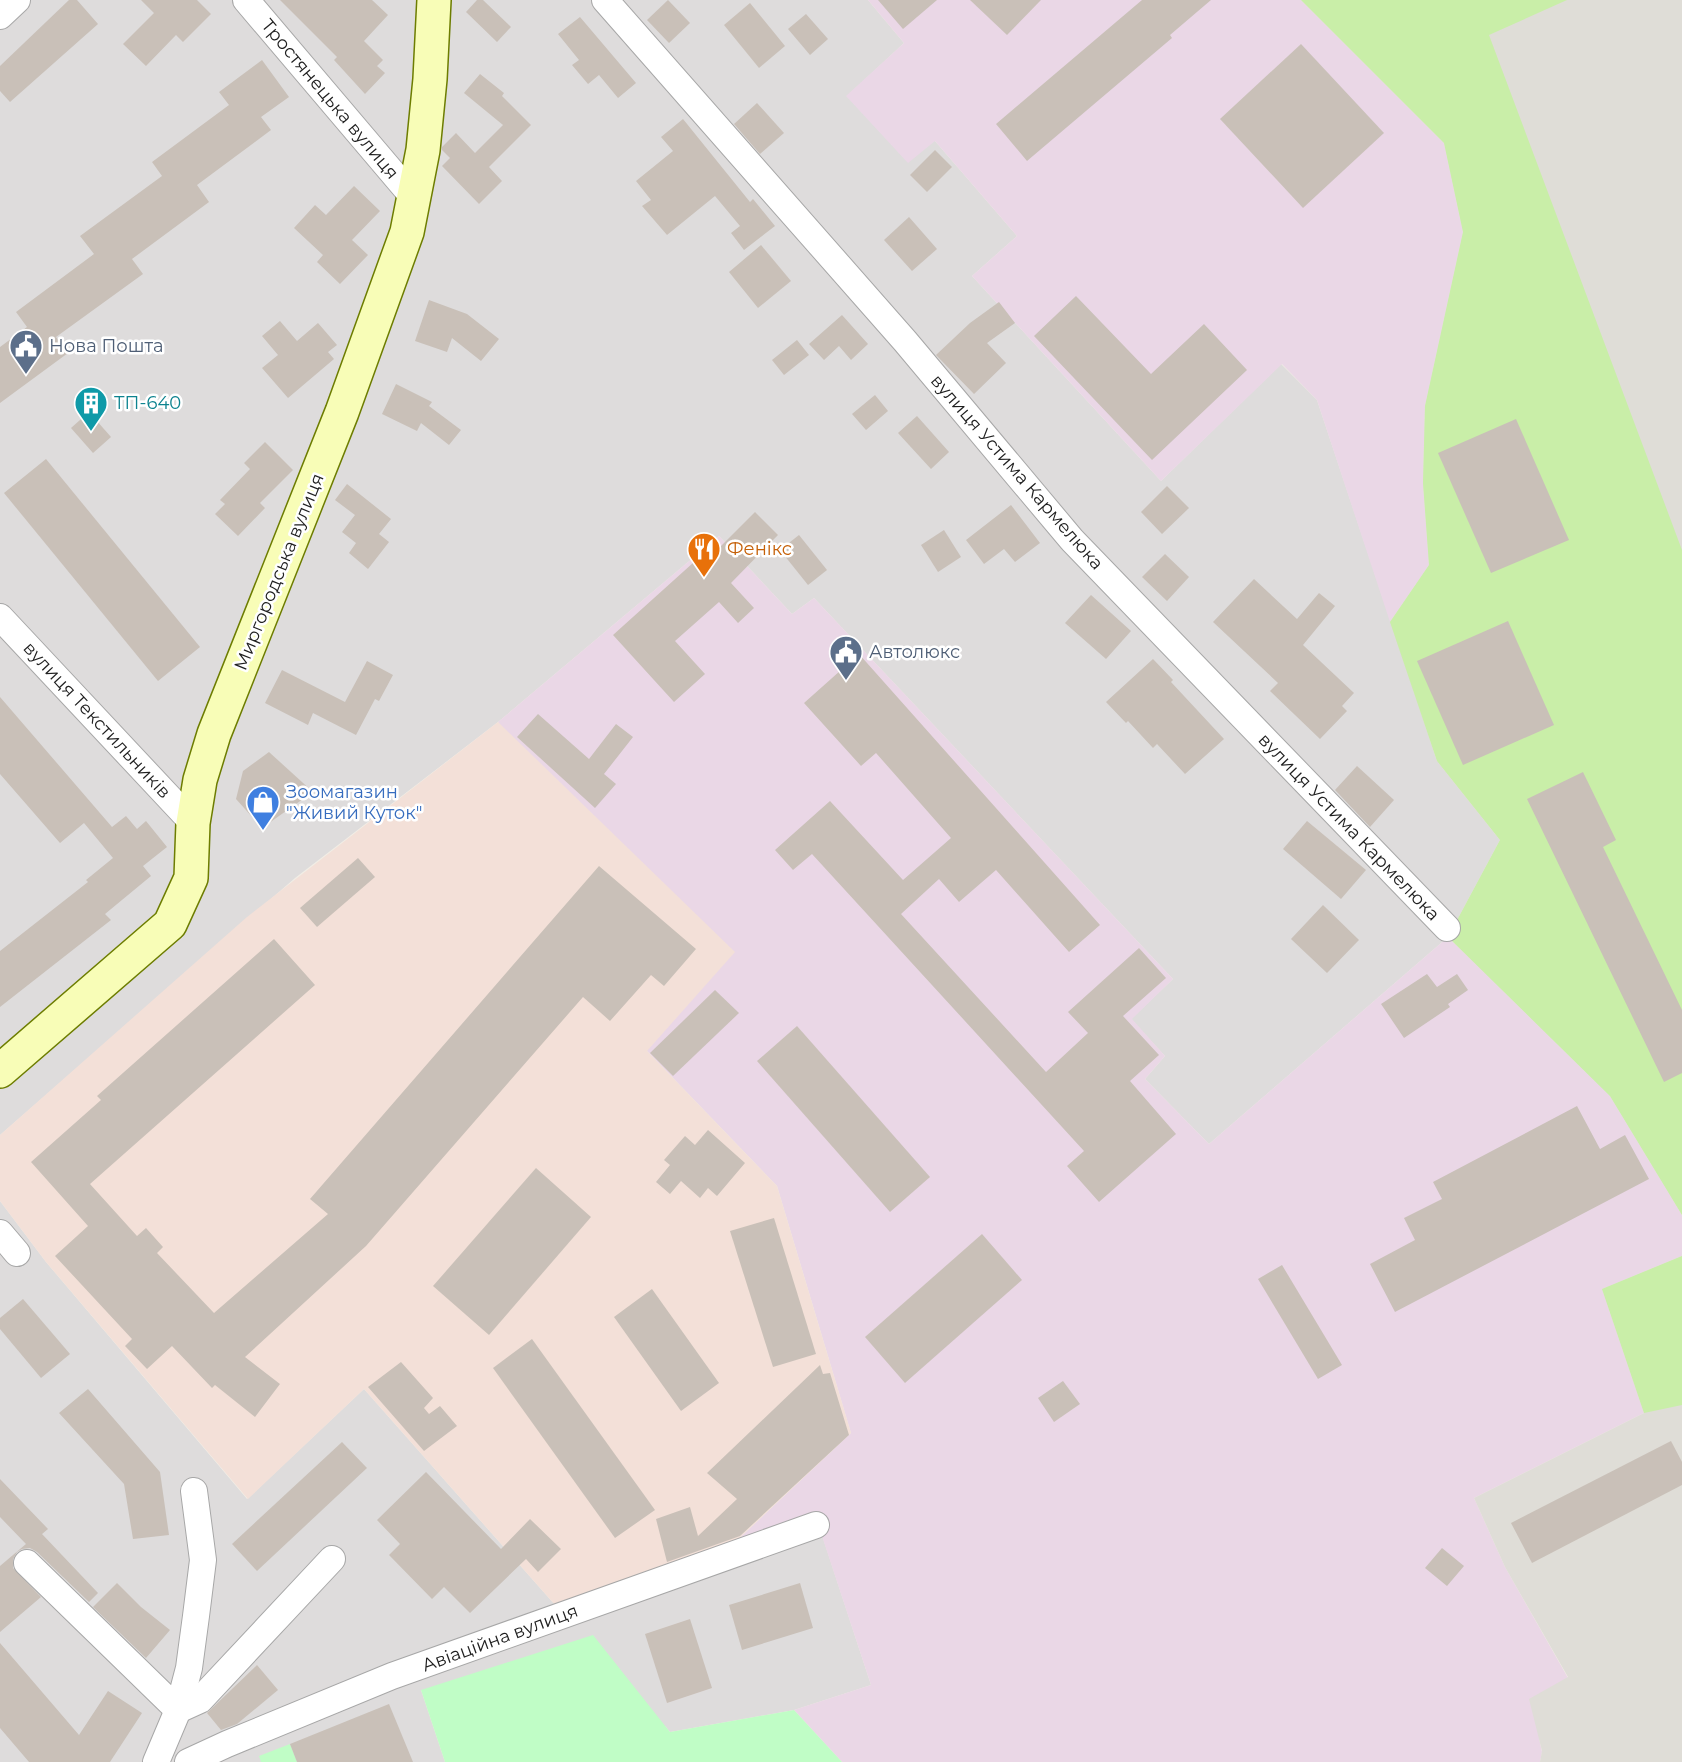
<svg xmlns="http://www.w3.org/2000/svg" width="1682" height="1762" viewBox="0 0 1682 1762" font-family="Montserrat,sans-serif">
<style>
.residential{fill:#dedcdc}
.industrial{fill:#ead7e6}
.military{fill:#f3e0d8}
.airport{fill:#dfddd7}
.grass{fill:#c9eea8}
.park{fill:#c0fdc6}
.building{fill:#c9c0b8}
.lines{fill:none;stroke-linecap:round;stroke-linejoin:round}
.minor-casing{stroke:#a7a7a7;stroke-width:28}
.secondary-casing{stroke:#6d7d00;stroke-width:36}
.minor{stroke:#fff;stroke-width:26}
.secondary{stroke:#f8fdb7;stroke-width:33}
.labels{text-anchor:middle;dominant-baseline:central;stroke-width:5;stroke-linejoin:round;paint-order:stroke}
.street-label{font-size:18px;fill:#202020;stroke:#fff}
.service-label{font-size:18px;fill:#4e5e75;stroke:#fff;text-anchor:start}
.culture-label{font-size:18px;fill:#0d838f;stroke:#fff;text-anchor:start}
.food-label{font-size:18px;fill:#c56008;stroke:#fff;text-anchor:start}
.shop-label{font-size:18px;fill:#366cbe;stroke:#fff;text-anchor:start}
</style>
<rect width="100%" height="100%" fill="#f1ede5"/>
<g class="residential">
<path d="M15,0H868L904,43L847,96L935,141L1017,236L972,276L1161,481L1281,364L1317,400L1437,761L1500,840L1448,937L1209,1144L1145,1079L1165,1056L1131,1019L1173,979L814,598L792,614L719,536L498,722L295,878L0,1135V14Z"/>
<path d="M0,1201L46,1262L247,1499L364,1389L556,1606L820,1529L871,1685L794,1710L670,1732L665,1726L421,1690L445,1762H0Z"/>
</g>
<g class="industrial">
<path d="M868,0H1301L1444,143L1463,232L1425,406L1423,483L1429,565L1390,622L1317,400L1282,364L1161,481L972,276L1017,236L935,141L908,163L846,96L904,43Z"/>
<path d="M719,536L792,614L814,598L1173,979L1132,1019L1165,1056L1145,1079L1209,1144L1448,937L1610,1096L1682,1215V1256L1602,1289L1644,1413L1474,1498L1505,1567L1568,1678L1539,1738L1542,1752L1540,1762H842L794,1710L871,1685L820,1530L730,1547L851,1433L777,1186L647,1051L498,722Z"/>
</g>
<path class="military" d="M498,722L735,952L647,1051L777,1186L851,1433L730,1547L556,1606L364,1389L248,1499L46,1262L0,1201V1135L247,917Z"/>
<g class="airport">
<path d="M1301,0H1682V1215L1610,1096L1448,937L1500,840L1437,761L1390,622L1429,565L1423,483L1425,406L1463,232L1444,143Z"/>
<path d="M1682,1256V1762H1540L1542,1751L1529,1699L1568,1677L1505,1567L1474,1498L1644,1413L1602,1289Z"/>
</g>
<g class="grass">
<path d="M1301,0H1567L1489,35L1682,550V1215L1610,1096L1448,937L1500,840L1437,761L1390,622L1429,565L1423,483L1425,406L1463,232L1444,143Z"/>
<path d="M1682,1256V1405L1644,1413L1602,1289Z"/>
</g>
<g class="park">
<path d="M593,1635L670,1732L794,1710L842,1762H445L421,1690Z"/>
<path d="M290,1744L297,1762H261L259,1756Z"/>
</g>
<g class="building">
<path d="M69,0H77L98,24L10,102L0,91V66Z"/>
<path d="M141,0H197L211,14L183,42L176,35L146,66L123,44L154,13Z"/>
<path d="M280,0H372L388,15L364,41L383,60L377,66L385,73L365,94L334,60L337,57Z"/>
<path d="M477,0H483L511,27L497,42L466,12Z"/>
<path d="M668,0L690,23L669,43L647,20Z"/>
<path d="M878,0H937L903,29Z"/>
<path d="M970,0H1041L1007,35Z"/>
<path d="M1142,0H1211L1170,35L1172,38L1027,161L996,124Z"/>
<path d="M750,3L785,46L759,68L724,25Z"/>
<path d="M806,14L828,39L810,55L788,29Z"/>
<path d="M580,17L636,83L618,98L599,75L588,84L572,65L579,60L558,34Z"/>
<path d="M1301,44L1384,133L1303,208L1220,119Z"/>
<path d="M262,60L289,97L261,117L271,130L197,185L209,202L132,259L143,274L56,337L68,353L0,403V347L27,327L16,312L94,254L80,236L162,176L152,162L229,105L219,92Z"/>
<path d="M480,74L504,93L502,96L531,125L489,167L502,181L479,204L442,166L450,158L442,150V147L456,133L475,153L503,125L464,93Z"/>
<path d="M757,103L784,133L760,154L734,124Z"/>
<path d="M683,119L750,202L753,199L775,226L744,250L731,233L740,226L715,196L667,235L642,206L651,200L636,181L673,151L661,137Z"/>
<path d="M935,150L952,167L927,192L910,175Z"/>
<path d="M354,186L380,211L352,240L368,255L340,284L317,262L323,255L294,228L315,205L326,215Z"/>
<path d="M909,217L937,249L912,271L884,240Z"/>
<path d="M761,245L791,281L758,308L729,272Z"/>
<path d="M1076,296L1151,374L1204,324L1247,370L1152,460L1034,336Z"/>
<path d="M429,300L467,314L499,339L481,361L452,338L447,352L415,341Z"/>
<path d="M999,302L1015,323L987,343L1006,363L974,394L936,355L970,323Z"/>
<path d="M842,315L868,344L851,360L839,346L824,360L809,344Z"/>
<path d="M280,321L297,341L318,323L337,345L328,352L334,359L288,398L262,368L278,355L262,336Z"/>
<path d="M797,340L809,355L784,375L772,360Z"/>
<path d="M396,384L432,402L429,406L461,430L449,445L421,423L417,431L382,414Z"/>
<path d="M875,395L888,411L866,430L852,414Z"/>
<path d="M89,412L111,437L93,453L71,428Z"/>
<path d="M917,416L949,452L931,469L898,433Z"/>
<path d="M1516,419L1569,540L1491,573L1438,453Z"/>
<path d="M265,442L293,470L260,503L265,508L238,536L215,514L225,504L220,500L250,469L244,463Z"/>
<path d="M46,459L200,647L158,681L4,493Z"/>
<path d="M347,484L391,519L379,534L389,542L368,569L349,553L356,543L342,532L355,515L335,500Z"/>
<path d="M1167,486L1189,508L1162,534L1141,512Z"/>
<path d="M1011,505L1040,543L1015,562L1004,549L984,564L966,540Z"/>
<path d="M755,512L778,535L731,583L754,608L738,623L719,602L675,641L705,674L674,702L613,635L704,553L709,558Z"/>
<path d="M944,530L961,557L938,572L921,545Z"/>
<path d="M799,535L827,570L808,585L780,550Z"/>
<path d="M1165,554L1189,577L1167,601L1142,577Z"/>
<path d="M1254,579L1297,619L1319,593L1335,606L1303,645L1354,693L1342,706L1347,711L1320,739L1270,691L1278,683L1213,622Z"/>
<path d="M1091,595L1131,631L1106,659L1065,623Z"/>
<path d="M1508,621L1554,725L1463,765L1417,661Z"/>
<path d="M859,654L1100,925L1069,952L996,870L959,902L939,879L901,914L1046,1072L1088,1033L1068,1012L1139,948L1166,978L1123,1016L1159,1055L1130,1081L1176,1134L1099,1202L1067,1166L1084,1151L812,854L793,870L775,850L830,801L903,880L951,838L876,753L861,766L804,703Z"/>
<path d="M1153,659L1173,680L1171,682L1224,739L1185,774L1157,744L1153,748L1128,721L1126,723L1106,702Z"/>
<path d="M367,661L393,675L379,701L375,699L356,735L313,713L308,725L265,703L282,670L345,702Z"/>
<path d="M0,697L112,827L126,816L137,829L146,821L167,847L143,866L151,876L105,914L111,920L0,1007V951L88,882L86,880L113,858L84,823L60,843L0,774Z"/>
<path d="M538,714L589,759L616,724L633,737L604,774L616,784L595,808L517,737Z"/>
<path d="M269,752L313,792L262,828L236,799L243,771Z"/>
<path d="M1357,766L1394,800L1370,827L1335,790Z"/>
<path d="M1583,772L1616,840L1603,847L1682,1010V1073L1664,1082L1527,799Z"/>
<path d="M1307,821L1366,870L1341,899L1283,849Z"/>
<path d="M358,858L375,877L317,927L300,908Z"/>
<path d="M599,866L696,949L664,986L651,975L610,1021L583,997L366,1246L245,1357L280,1384L255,1417L215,1385L212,1388L172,1346L147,1369L125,1346L132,1339L55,1256L88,1226L31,1162L101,1100L97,1096L274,939L315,985L90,1184L137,1236L146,1228L163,1247L157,1253L214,1313L328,1214L310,1199Z"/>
<path d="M1323,905L1359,940L1327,973L1291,939Z"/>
<path d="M1427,974L1437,987L1457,974L1468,990L1448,1004L1450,1007L1404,1038L1381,1004Z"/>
<path d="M715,990L739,1013L673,1076L650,1053Z"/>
<path d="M797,1026L930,1177L890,1212L757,1061Z"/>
<path d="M1577,1106L1600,1149L1625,1135L1649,1179L1395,1312L1370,1264L1415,1240L1404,1218L1442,1199L1433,1182Z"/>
<path d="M708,1130L745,1163L717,1196L708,1188L700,1198L681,1181L670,1194L656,1182L670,1165L664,1160L685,1136L695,1145Z"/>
<path d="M536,1168L591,1217L489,1335L433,1286Z"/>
<path d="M774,1218L816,1354L773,1367L730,1231Z"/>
<path d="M982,1234L1022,1280L905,1383L865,1337Z"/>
<path d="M1282,1265L1342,1365L1318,1379L1258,1279Z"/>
<path d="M652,1289L719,1383L681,1411L614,1317Z"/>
<path d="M23,1299L70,1354L41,1378L0,1329V1318Z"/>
<path d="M532,1339L655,1510L615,1538L493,1368Z"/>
<path d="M401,1362L433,1398L424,1408L429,1414L440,1406L457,1426L424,1451L368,1387Z"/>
<path d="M820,1365L823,1374L830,1373L849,1435L740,1536L667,1562L656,1519L690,1507L698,1536L737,1499L707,1473Z"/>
<path d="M1063,1381L1080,1404L1054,1422L1038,1398Z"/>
<path d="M88,1389L160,1472L169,1535L133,1539L124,1484L59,1413Z"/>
<path d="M1671,1441L1682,1462V1485L1532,1563L1511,1523Z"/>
<path d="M342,1442L367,1468L257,1571L232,1544Z"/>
<path d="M426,1472L501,1549L530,1519L561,1549L538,1572L526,1559L470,1613L444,1587L432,1599L389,1555L400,1544L377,1520Z"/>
<path d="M0,1479L48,1529L42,1534L98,1593L89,1602L37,1552L30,1548L22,1549L17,1552L13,1559V1568L41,1597L0,1632V1566L26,1544L0,1517Z"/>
<path d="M1442,1548L1464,1566L1447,1586L1425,1568Z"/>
<path d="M117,1583L141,1607L170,1630L146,1658L93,1607Z"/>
<path d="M800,1583L813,1628L742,1650L729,1605Z"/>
<path d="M690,1619L712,1688L667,1703L645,1634Z"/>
<path d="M0,1643L79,1735L108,1691L142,1713L110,1762H29L0,1728Z"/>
<path d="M257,1665L278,1690L237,1724L221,1730L207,1713Z"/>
<path d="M389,1704L413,1762H297L290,1744Z"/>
</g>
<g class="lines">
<defs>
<g id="minor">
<path d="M246,0L414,198"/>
<path d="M605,0L905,341L1072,540L1447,928"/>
<path d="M0,16L17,0"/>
<path d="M0,617L193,823"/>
<path d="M0,1233L17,1253"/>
<path d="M27,1563L178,1710L200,1700L332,1559"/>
<path d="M156,1762L178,1710L189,1668L196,1616L203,1560L194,1491"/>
<path d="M188,1762L227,1744L392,1676L816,1525"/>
</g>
<path id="secondary" d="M0,1071L170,924L191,878L193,823L200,780L214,734L342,412L407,232L423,150L430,79L434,0"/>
</defs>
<use href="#minor" class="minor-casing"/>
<use href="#secondary" class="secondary-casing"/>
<use href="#minor" class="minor"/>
<use href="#secondary" class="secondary"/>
</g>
<defs>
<symbol id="civic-pin" viewBox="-11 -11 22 30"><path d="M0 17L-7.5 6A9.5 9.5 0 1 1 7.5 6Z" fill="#5c6f8a" stroke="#fff"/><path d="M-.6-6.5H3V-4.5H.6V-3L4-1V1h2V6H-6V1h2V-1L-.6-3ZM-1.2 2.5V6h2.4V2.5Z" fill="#fff"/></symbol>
<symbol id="building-pin" viewBox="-11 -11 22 30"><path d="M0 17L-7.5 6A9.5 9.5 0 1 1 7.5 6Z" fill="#0f9aa8" stroke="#fff"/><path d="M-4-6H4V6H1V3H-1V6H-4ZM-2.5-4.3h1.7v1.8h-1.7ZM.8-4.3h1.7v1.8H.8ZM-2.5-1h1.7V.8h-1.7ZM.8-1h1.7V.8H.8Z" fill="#fff"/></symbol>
<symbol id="restaurant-pin" viewBox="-11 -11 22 30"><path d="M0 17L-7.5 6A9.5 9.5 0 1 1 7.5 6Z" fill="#e8710a" stroke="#fff"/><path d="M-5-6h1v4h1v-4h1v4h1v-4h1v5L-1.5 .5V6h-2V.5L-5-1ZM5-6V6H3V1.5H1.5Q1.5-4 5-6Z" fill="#fff"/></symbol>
<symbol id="shop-pin" viewBox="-11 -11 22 30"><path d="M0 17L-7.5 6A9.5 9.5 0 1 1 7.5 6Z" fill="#3f7fe0" stroke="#fff"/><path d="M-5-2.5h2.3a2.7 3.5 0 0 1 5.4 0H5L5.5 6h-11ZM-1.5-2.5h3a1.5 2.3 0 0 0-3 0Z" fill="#fff"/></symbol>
</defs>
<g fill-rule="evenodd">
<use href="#civic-pin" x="7" y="327" width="38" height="52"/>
<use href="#building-pin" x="72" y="384" width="38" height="52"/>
<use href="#restaurant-pin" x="685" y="530" width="38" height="52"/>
<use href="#civic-pin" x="827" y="633" width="38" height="52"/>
<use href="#shop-pin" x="244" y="783" width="38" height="52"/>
</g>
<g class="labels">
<g class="street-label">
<text transform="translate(330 99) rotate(50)">Тростянецька вулиця</text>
<text transform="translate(1017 472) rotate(49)">вулиця Устима Кармелюка</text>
<text transform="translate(279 572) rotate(-68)">Миргородська вулиця</text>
<text transform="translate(97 720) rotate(47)">вулиця Текстильників</text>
<text transform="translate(1349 827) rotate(46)">вулиця Устима Кармелюка</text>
<text transform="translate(500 1638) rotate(-20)">Авіаційна вулиця</text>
</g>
<g class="service-label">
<text x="49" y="346">Нова Пошта</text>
<text x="869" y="652">Автолюкс</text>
</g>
<g class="culture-label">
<text x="114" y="403">ТП-640</text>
</g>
<g class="food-label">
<text x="727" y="549">Фенікс</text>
</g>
<g class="shop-label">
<text x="286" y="792">Зоомагазин<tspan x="286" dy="21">"Живий Куток"</tspan></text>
</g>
</g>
</svg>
